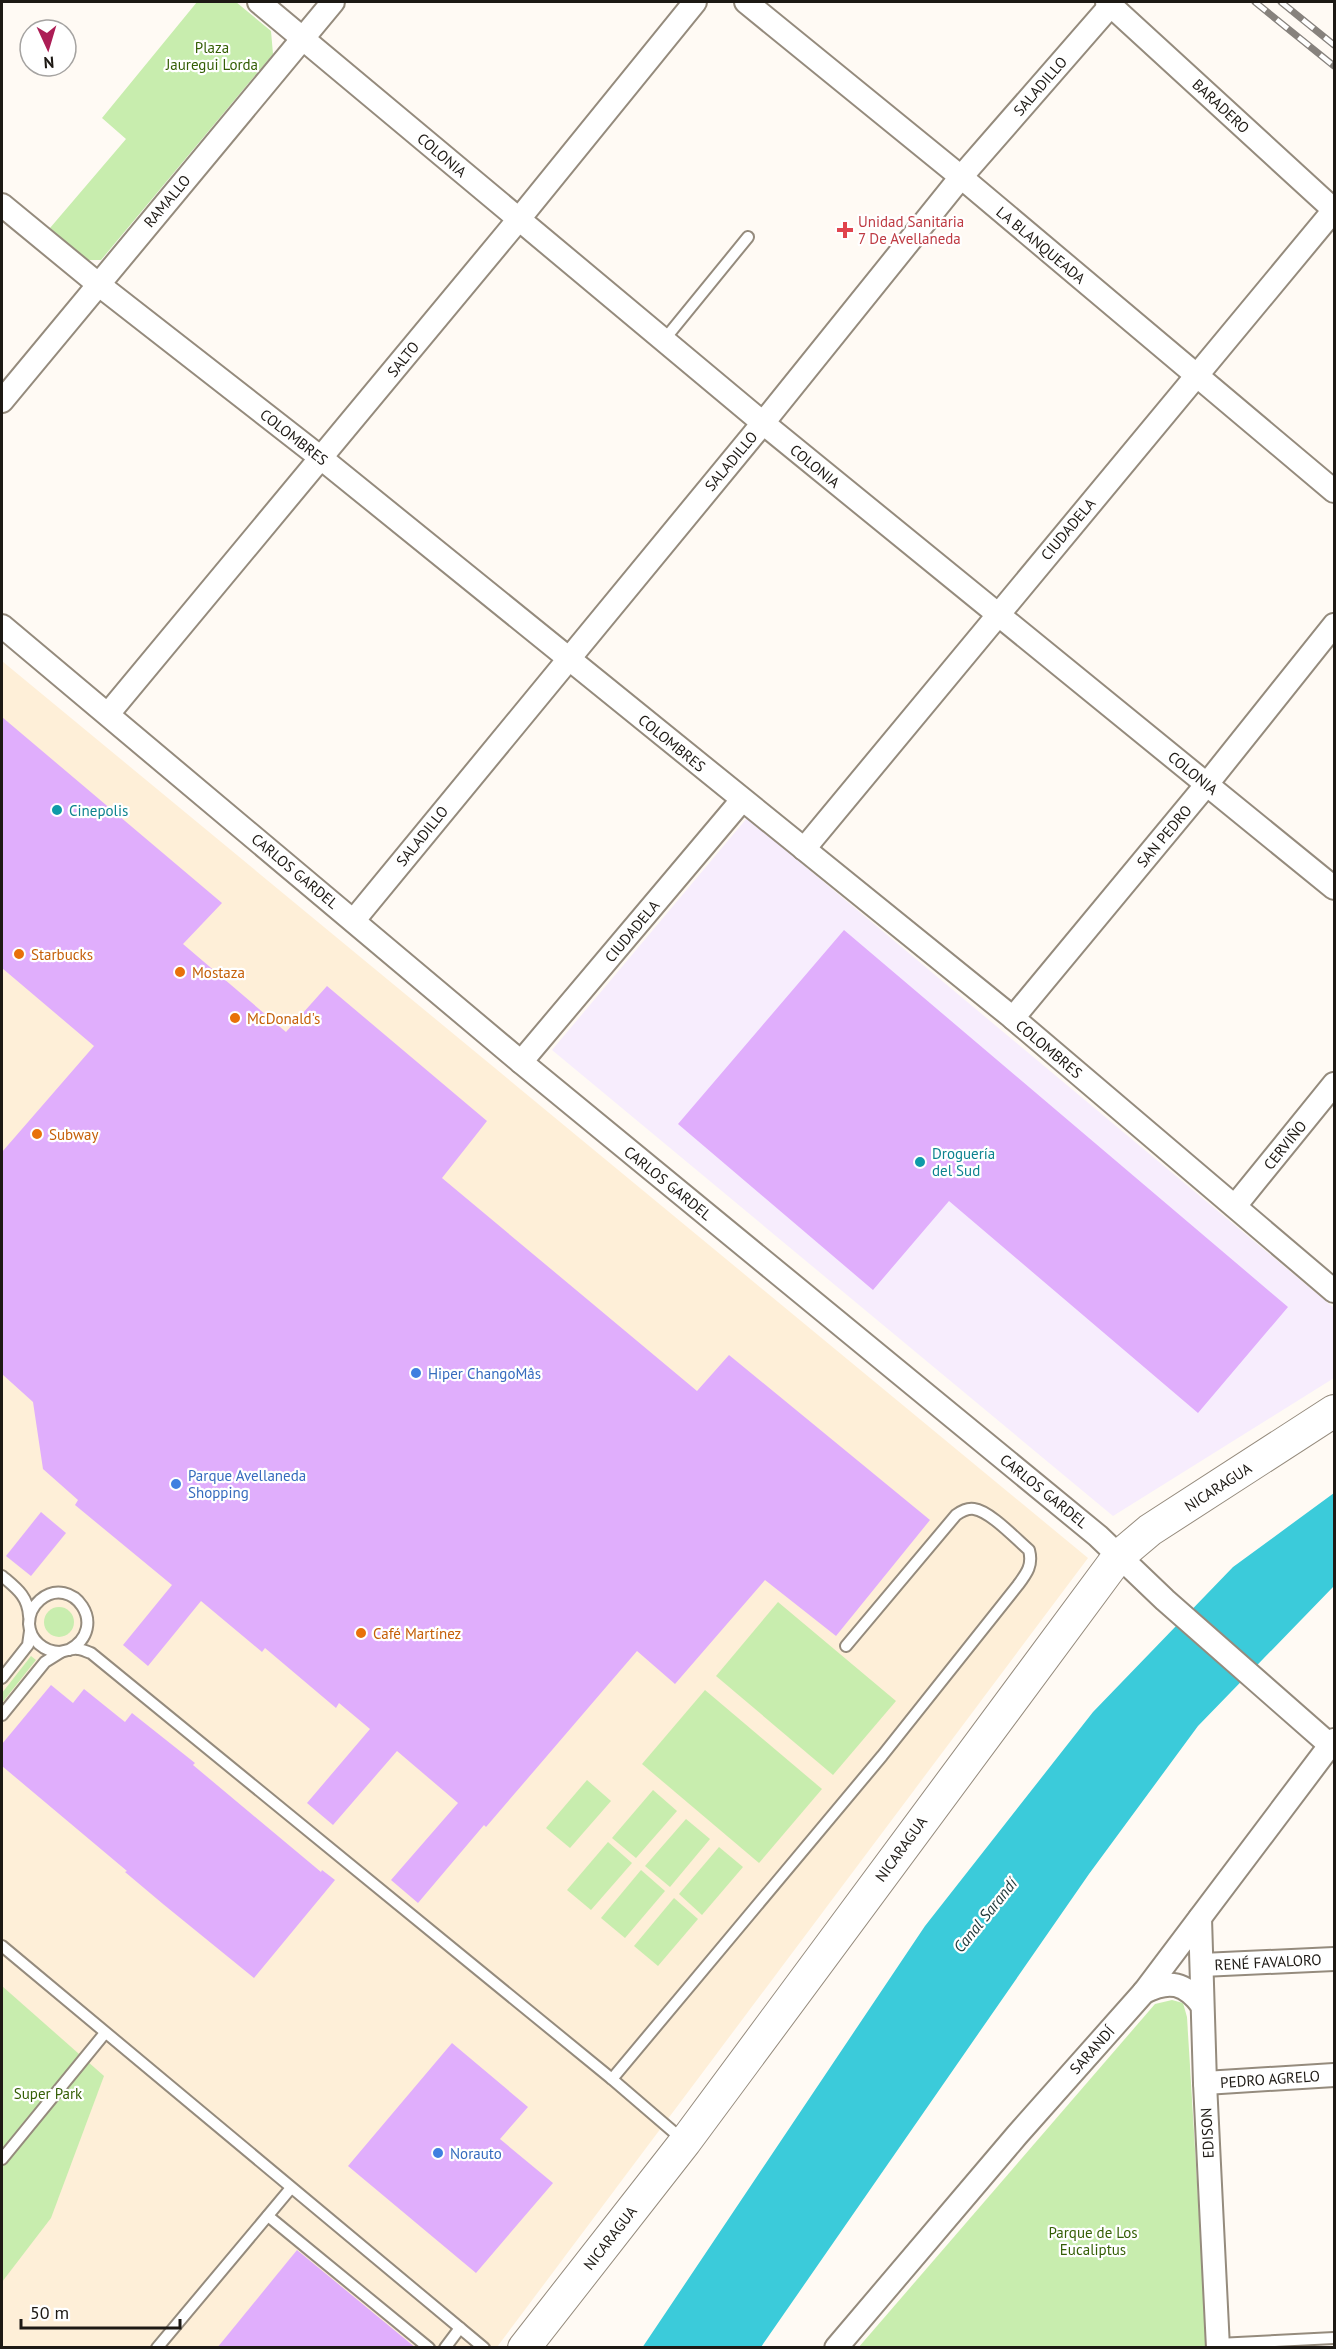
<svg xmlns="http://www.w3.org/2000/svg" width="1336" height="2349" viewBox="0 0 1336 2349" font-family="'PT Sans',sans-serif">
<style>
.built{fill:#feefd8}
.industrial{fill:#f7edfd}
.green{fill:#c8edae}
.water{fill:#3bcbda}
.building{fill:#e0aefc}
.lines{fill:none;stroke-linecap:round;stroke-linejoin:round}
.lane-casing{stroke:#958b7d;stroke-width:14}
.street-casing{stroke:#958b7d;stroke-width:26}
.secondary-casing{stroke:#958b7d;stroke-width:34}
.lane{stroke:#fff;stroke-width:10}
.street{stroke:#fff;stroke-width:22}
.secondary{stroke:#fff;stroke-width:32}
.rail-casing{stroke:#87827d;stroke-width:7}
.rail{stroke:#fff;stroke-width:4.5;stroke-dasharray:14;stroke-linecap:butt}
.health-dot{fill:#e0444e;stroke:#fff;stroke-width:2}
.culture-dot{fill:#0f9aa8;stroke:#fff;stroke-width:2}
.food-dot{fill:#e8710a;stroke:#fff;stroke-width:2}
.shop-dot{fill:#3f7fe0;stroke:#fff;stroke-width:2}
.labels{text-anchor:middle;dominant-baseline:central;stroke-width:4.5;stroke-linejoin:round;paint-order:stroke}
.park-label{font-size:15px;fill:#345e05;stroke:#fff}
.street-label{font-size:15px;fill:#1d1914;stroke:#fff}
.health-label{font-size:15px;fill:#be3a42;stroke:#fff;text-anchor:start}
.culture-label{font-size:15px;fill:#0d838f;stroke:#fff;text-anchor:start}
.food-label{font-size:15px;fill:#c56008;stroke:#fff;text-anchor:start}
.shop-label{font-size:15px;fill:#366cbe;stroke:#fff;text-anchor:start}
.water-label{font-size:16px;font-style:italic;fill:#233b3d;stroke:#fff}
</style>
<rect width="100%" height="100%" fill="#fffaf4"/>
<path class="built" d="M2,661L1088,1558L497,2347H2Z"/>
<path class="industrial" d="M747,818L1334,1308V1378L1113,1516L552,1050Z"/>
<g class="green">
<path d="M197,2H236L271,31L273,54L101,260H86L50,228L126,139L102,118Z"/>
<path d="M778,1602L896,1701L833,1775L716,1676Z"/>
<circle cx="59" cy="1622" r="15"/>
<path d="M31,1656L36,1660L2,1703V1693Z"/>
<path d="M705,1690L822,1789L759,1863L642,1764Z"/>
<path d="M587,1780L611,1801L570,1848L546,1828Z"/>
<path d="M653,1790L677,1811L636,1858L612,1838Z"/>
<path d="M686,1819L710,1839L670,1887L645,1866Z"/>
<path d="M608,1842L632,1863L591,1910L567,1890Z"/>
<path d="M719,1847L743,1867L702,1915L679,1894Z"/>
<path d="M641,1870L665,1891L625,1938L601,1918Z"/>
<path d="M674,1898L698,1919L658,1966L634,1946Z"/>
<path d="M2,1986L104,2076L51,2218L2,2282Z"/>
<path d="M1172,2000L1183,2003L1187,2017L1207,2347L858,2348L1155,2004Z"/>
</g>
<path class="water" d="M1334,1493V1586L1198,1726L1089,1874L761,2347L642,2348L925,1926L1093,1712L1233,1567Z"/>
<g class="building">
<path d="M2,717L222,903L183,944L286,1032L327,986L487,1121L442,1178L697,1391L729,1355L930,1520L836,1636L765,1580L675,1684L637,1651L486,1827L484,1825L418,1903L391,1880L458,1803L397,1751L333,1825L307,1803L370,1729L339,1703L336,1708L265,1648L262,1652L201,1601L148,1666L123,1645L172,1585L75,1505L78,1500L43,1469L33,1402L2,1374V1152L94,1046L2,968Z"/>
<path d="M844,930L1288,1307L1198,1413L949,1201L873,1290L678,1124Z"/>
<path d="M41,1512L66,1533L31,1576L6,1556Z"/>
<path d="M51,1685L73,1703L84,1689L125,1722L132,1713L195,1763L193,1765L321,1872L322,1870L335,1880L254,1978L163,1904L125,1872L127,1871L2,1766V1744Z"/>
<path d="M452,2043L528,2107L500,2139L553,2183L476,2273L348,2166Z"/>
<path d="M297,2250L416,2348H217Z"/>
</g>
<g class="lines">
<defs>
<g id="lane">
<path d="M664,340L748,237"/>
<path d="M2,1576C16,1588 28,1596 29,1616"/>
<path d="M69,1650C111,1627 72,1573 40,1600C33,1606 29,1614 29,1624C30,1640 44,1652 60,1652C66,1651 72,1648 78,1649C82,1649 87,1652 91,1653L612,2079L683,2140"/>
<path d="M2,1678L28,1645L30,1631"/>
<path d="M2,1715L45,1662L61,1652"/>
<path d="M2,1946L484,2348"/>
<path d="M612,2079L882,1756L1018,1585C1027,1573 1033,1565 1029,1550C1016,1539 990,1511 974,1509C967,1508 962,1511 956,1515L846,1646"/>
<path d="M2,2159L105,2033"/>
<path d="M268,2216L429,2348"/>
<path d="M1218,2344L1334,2338"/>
<path d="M157,2348L291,2188"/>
<path d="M445,2348L460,2328"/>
</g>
<g id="street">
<path d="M259,2L763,423L1334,888"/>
<path d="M746,2L961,177L1334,491"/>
<path d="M1107,2L1334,210"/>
<path d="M2,205L98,284L321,458L1013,1018L1334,1291"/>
<path d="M2,401L333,2"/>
<path d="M2,626L521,1062L1098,1536L1165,1600L1330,1745"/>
<path d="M108,714L519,219L695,2"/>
<path d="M804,849L1334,210"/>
<path d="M354,920L763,423L961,177L1111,5"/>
<path d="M1013,1018L1207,784L1334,625"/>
<path d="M521,1062L742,800"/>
<path d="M1235,1206L1334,1084"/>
<path d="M1200,1918L1205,2083L1218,2348"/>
<path d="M1202,1965L1334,1959"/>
<path d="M1144,1992C1170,1979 1185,1983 1202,2005"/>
<path d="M1205,2083L1334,2075"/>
<path d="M836,2348L1017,2135L1144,1992L1334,1740"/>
</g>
<path id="secondary" d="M524,2348L685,2142L1118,1557L1150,1530L1334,1411"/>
</defs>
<use href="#lane" class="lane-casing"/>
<use href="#street" class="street-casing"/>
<use href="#secondary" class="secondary-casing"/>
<use href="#lane" class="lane"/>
<use href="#street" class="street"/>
<use href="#secondary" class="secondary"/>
<defs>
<g id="rail">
<path d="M1255,2L1334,66"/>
<path d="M1281,2L1334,45"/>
</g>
</defs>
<use href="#rail" class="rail-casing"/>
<use href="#rail" class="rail"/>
</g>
<path class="health-dot" d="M842 221h6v6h6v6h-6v6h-6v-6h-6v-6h6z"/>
<g class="culture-dot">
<circle cx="57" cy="810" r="6"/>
<circle cx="920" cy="1162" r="6"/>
</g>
<g class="food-dot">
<circle cx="19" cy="954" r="6"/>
<circle cx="180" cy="972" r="6"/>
<circle cx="235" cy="1018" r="6"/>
<circle cx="37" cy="1134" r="6"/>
<circle cx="361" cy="1633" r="6"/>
</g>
<g class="shop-dot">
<circle cx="416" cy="1373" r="6"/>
<circle cx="176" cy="1484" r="6"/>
<circle cx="438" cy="2153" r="6"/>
</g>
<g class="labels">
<g class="park-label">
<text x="212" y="47">Plaza<tspan x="212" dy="17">Jauregui Lorda</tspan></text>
<text x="48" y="2093">Super Park</text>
<text x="1093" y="2232">Parque de Los<tspan x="1093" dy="17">Eucaliptus</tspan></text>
</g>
<g class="street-label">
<text transform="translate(1040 86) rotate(-49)">SALADILLO</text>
<text transform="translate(1221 106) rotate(43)">BARADERO</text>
<text transform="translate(442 155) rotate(40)">COLONIA</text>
<text transform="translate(167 201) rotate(-50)">RAMALLO</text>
<text transform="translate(1041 245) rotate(40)">LA BLANQUEADA</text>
<text transform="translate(403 359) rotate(-51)">SALTO</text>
<text transform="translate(294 437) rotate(38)">COLOMBRES</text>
<text transform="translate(731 461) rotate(-50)">SALADILLO</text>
<text transform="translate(815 466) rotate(39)">COLONIA</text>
<text transform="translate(1068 529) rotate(-50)">CIUDADELA</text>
<text transform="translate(672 743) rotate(39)">COLOMBRES</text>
<text transform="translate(1193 773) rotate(39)">COLONIA</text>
<text transform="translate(422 836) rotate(-51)">SALADILLO</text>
<text transform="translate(1164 836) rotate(-50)">SAN PEDRO</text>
<text transform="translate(295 871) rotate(40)">CARLOS GARDEL</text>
<text transform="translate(632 931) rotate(-50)">CIUDADELA</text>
<text transform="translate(1049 1049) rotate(40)">COLOMBRES</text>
<text transform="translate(1285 1145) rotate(-51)">CERVIÑO</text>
<text transform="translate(668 1183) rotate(39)">CARLOS GARDEL</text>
<text transform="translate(1218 1487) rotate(-33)">NICARAGUA</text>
<text transform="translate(1044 1491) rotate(39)">CARLOS GARDEL</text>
<text transform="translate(901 1849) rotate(-54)">NICARAGUA</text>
<text transform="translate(1268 1962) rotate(-3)">RENÉ FAVALORO</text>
<text transform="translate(1092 2050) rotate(-48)">SARANDÍ</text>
<text transform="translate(1270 2079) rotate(-4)">PEDRO AGRELO</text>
<text transform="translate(1207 2133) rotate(-93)">EDISON</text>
<text transform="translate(610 2238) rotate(-52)">NICARAGUA</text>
</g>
<g class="health-label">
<text x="858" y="221">Unidad Sanitaria<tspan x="858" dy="17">7 De Avellaneda</tspan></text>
</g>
<g class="culture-label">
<text x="69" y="810">Cinepolis</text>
<text x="932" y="1153">Droguería<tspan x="932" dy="17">del Sud</tspan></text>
</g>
<g class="food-label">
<text x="31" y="954">Starbucks</text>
<text x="192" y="972">Mostaza</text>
<text x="247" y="1018">McDonald's</text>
<text x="49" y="1134">Subway</text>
<text x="373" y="1633">Café Martínez</text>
</g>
<g class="shop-label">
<text x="428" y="1373">Hiper ChangoMâs</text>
<text x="188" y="1475">Parque Avellaneda<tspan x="188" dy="17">Shopping</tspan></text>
<text x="450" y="2153">Norauto</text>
</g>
<g class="water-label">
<text transform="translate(985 1915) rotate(-51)">Canal Sarandí</text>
</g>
</g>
<rect width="1336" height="2349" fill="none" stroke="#1d1914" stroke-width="6"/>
<g transform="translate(48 48) rotate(176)"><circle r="28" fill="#ffffff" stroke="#a5a3a1" stroke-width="1.5"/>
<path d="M0-4.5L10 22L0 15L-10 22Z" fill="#ac1d55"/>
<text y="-9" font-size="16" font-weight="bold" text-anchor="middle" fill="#1d1914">N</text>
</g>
<path d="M21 2319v9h159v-9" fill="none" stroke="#1d1914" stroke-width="3"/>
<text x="30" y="2319" font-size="18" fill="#1d1914" stroke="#ffffff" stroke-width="4.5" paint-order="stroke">50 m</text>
</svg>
